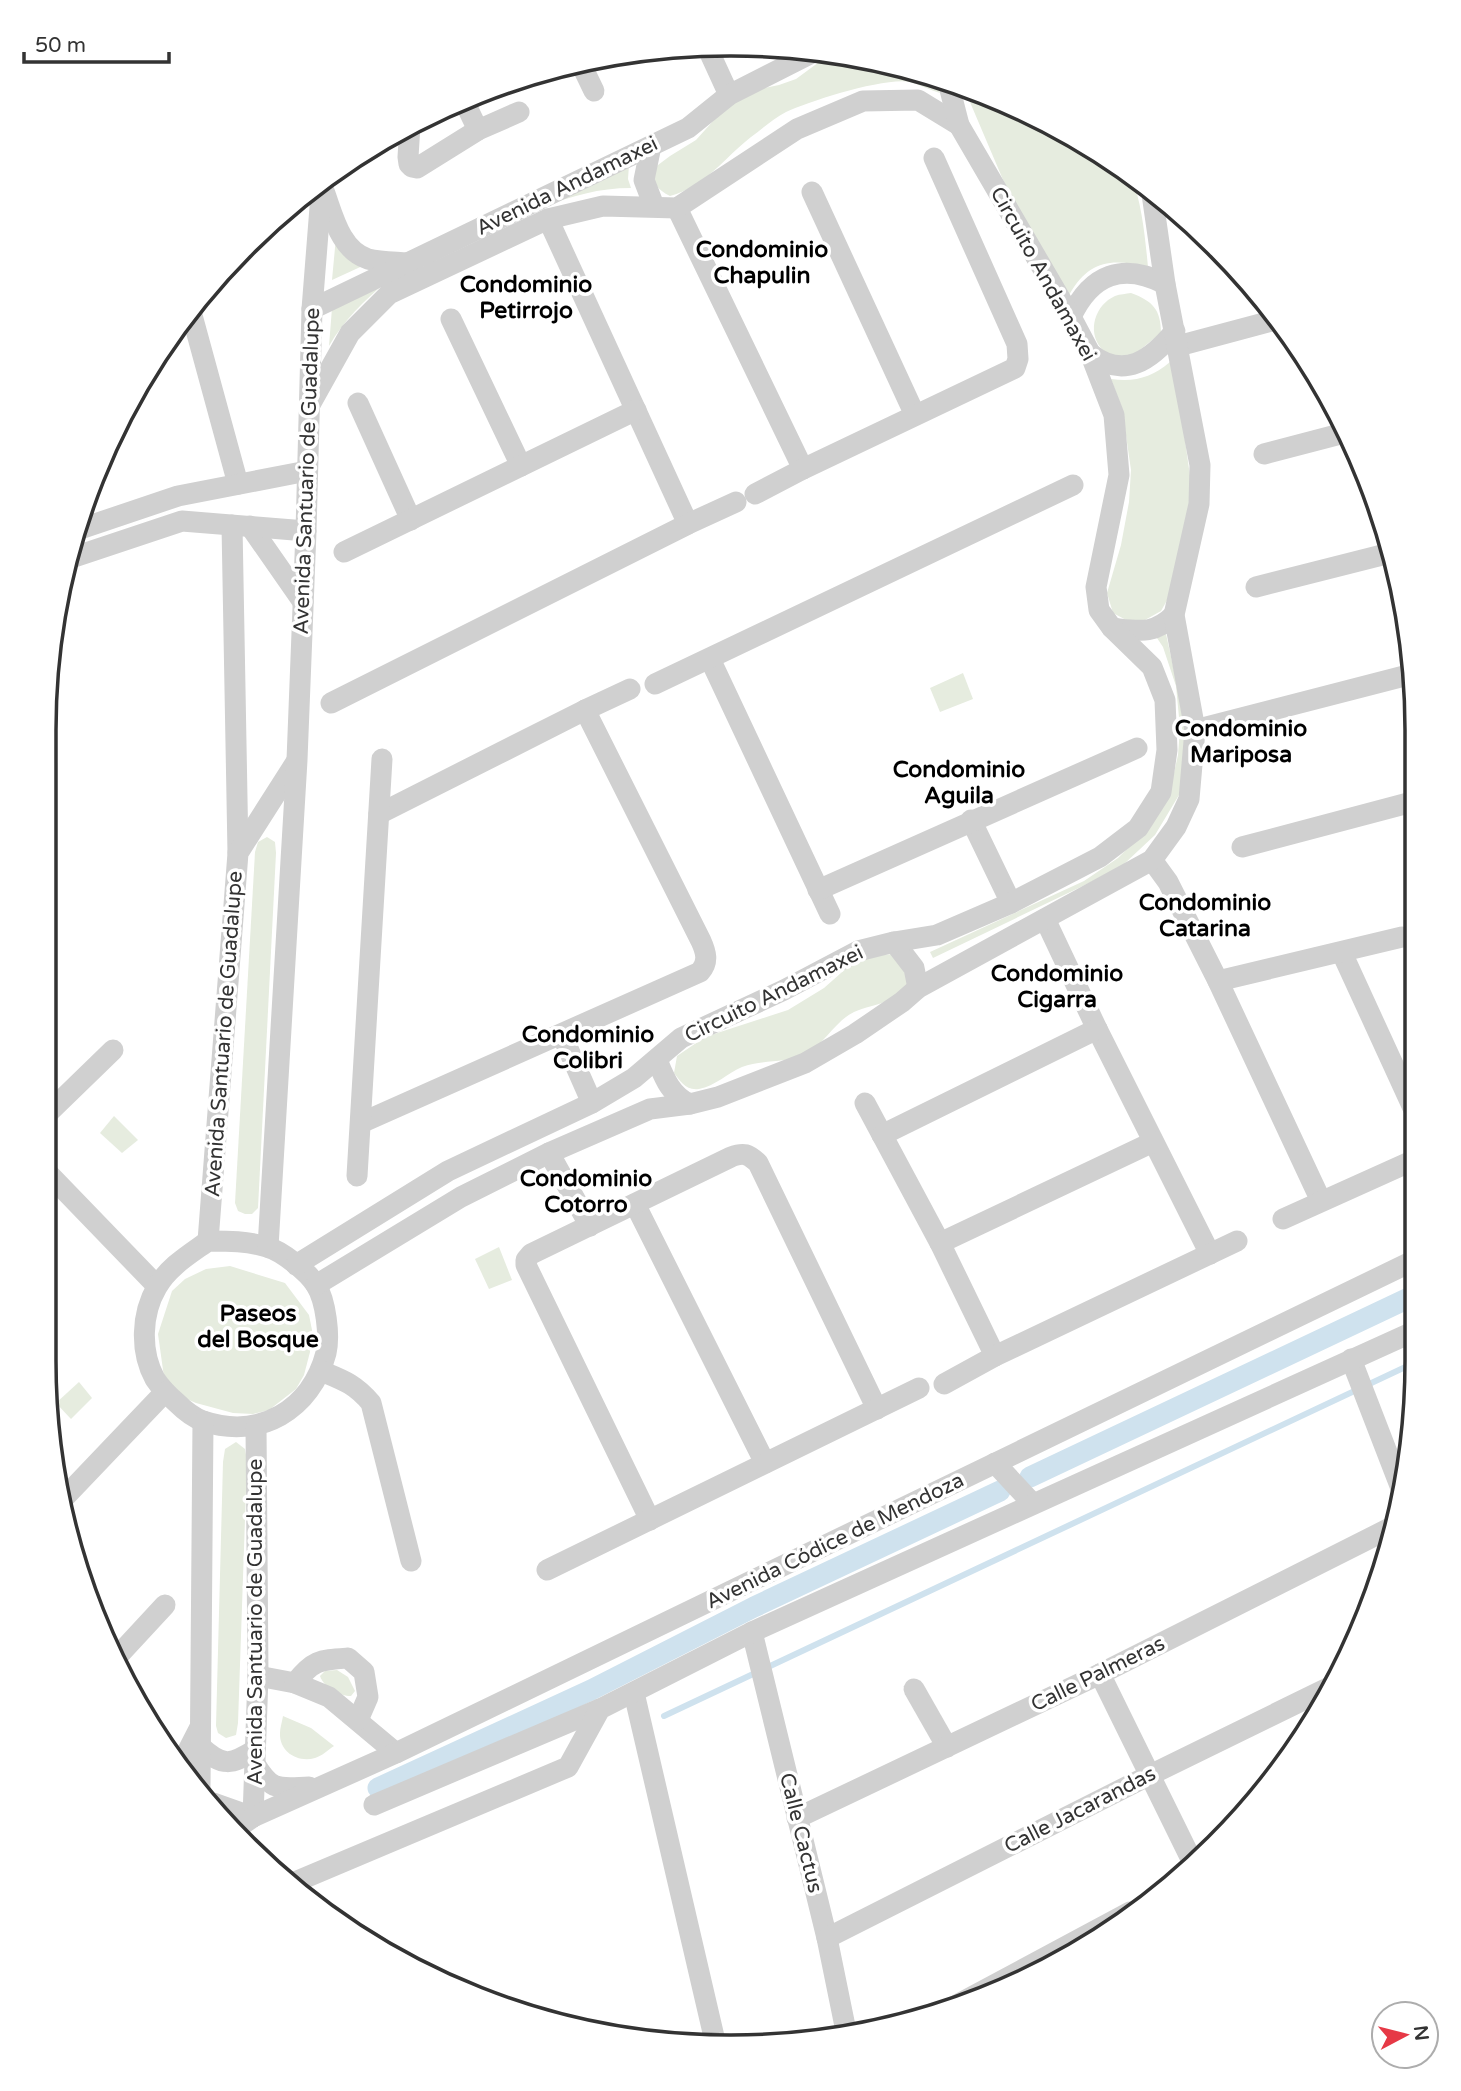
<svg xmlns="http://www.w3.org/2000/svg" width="1461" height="2091" viewBox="0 0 1461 2091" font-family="'Varela Round',sans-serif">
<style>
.green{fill:#e6ecdf}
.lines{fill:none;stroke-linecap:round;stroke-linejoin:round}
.stream{stroke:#cfe2ee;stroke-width:6}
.canal{stroke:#cfe2ee;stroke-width:21}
.minor{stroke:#d0d0d0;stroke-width:21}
.labels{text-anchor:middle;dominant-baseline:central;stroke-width:7;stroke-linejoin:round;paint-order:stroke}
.street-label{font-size:21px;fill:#333;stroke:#fff}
.neighbourhood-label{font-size:23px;font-weight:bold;fill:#000;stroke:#fff}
.rim{fill:none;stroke:#333;stroke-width:3.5}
</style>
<rect width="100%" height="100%" fill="#fff"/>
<g class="green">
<path d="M830,54L908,67L933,76L940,93C930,90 920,85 910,82C885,77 810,101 786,112C774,118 762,129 751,137C723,159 706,186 670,196C656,189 653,183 654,168L670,156L696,140L732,100L750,91L779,85L796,79Z"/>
<path d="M964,88L1034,114L1131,175C1142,204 1145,236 1148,267C1111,258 1089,260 1069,295L1029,241Z"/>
<path d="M629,165L628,179L631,188C599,188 572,196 542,207Z"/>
<path d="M336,237L369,263L332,280Z"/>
<path d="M387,281C364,301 344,320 329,346L332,308Z"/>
<path d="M1131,293C1153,301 1161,310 1161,333L1126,361C1118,358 1107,355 1101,348C1087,331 1095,305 1115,296C1120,294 1126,294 1131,293Z"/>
<path d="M1170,362L1182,419L1190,476L1189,514L1170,595L1161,611L1145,620L1128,621L1113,613L1107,593L1121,545L1129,502L1131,470L1122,408L1111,379C1135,382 1151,378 1170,362Z"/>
<path d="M1166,634L1189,739L1179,795L1155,835L1123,865L1087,884L933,958L930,952L1084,881L1118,858L1140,836L1171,786L1178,755L1180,728L1176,686L1163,647L1157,638Z"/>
<path d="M963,673L973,699L940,712L930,688Z"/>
<path d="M267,837L275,842L276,853L258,1208L252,1214H245L238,1211L235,1203L255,852L258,842Z"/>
<path d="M896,954L909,982C891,1006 878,1002 854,1012C835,1021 825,1044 805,1054C786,1064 762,1059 742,1067C728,1073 715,1086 699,1089C686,1091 680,1081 674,1073L677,1056L705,1037L788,1010L824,988L850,965L878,955Z"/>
<path d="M114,1116L138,1140L122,1153L100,1133Z"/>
<path d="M499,1247L512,1280L489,1289L475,1259Z"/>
<path d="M230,1266L285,1283L309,1315L312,1330L310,1352L304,1375L296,1389L269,1410L253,1414L233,1413L196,1403L182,1397L164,1377L158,1334L172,1291L185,1279L206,1269Z"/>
<path d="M79,1382L92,1398L71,1419L56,1403Z"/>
<path d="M236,1442L245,1449L247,1461L238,1723L236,1735L226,1738L218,1733L216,1726L223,1462L225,1449Z"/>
<path d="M337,1670L348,1677L355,1691L351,1696C340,1696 324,1688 320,1676L325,1671Z"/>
<path d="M283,1716L311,1728L334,1746C328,1750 322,1756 315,1758C298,1763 279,1752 280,1733C280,1728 282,1722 283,1716Z"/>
</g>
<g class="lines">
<path class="stream" d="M664,1716L1416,1362"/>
<g class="canal">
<path d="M1030,1477L1415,1295"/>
<path d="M378,1788L591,1690L754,1607L1000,1491"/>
</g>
<g class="minor">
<path d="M707,47L729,95"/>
<path d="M581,64L594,91"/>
<path d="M464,101L478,130"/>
<path d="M410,125L408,157L409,164L412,167L417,168L478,130L519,112"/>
<path d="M651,146L644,180L654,206"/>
<path d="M324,191C333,215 340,250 368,259C380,262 395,262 407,263"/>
<path d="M812,192L915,415"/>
<path d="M677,208L803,469"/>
<path d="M548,219L688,524"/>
<path d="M190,308L238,484"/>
<path d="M312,309L688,128L729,95L814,52"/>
<path d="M1071,317C1091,274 1123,262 1165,284"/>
<path d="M451,319L521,466"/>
<path d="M1178,346L1275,320"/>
<path d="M1090,353C1124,381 1152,359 1175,331"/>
<path d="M311,403L350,333L389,294L548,219L603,206L677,208L797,129L863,101L918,100L959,125"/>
<path d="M358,403L411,520"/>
<path d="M1264,454L1348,432"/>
<path d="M755,494L803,469L1015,368L1018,359L1017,344L934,158"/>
<path d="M232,525L238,853"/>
<path d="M250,526L303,602"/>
<path d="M77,530L178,496L307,471"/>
<path d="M344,552L636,410"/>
<path d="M68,559L182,521L306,531"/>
<path d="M1256,587L1394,552"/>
<path d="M1112,628C1139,631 1154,635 1174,615"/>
<path d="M710,659L830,914"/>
<path d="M655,684L1073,485"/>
<path d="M331,703L688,524L736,502"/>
<path d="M1195,730L1412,674"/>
<path d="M379,814L585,710L630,689"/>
<path d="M971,820L1011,903"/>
<path d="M1242,847L1412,802"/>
<path d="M1152,860L1168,882L1218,981L1321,1201"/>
<path d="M818,890L1137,748"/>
<path d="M1045,919L1097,1029L1210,1254"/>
<path d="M894,942L914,968L918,988"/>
<path d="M1342,953L1414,1110"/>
<path d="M1218,981L1402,937"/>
<path d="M562,1035L592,1103"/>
<path d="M657,1060C664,1077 671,1096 690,1104"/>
<path d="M865,1103L940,1243L995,1356"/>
<path d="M44,1117L113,1050"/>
<path d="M361,1123L700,972C709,962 706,952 701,941L585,710"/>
<path d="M882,1135L1097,1029"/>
<path d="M549,1153L590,1226"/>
<path d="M44,1169L157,1286"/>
<path d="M357,1176L382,759"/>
<path d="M635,1204L765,1463"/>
<path d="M1283,1219L1414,1160"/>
<path d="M208,1241C228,1241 248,1241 267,1247C282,1251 308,1272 316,1285C326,1301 330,1336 326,1353C311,1410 260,1440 203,1421C192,1417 184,1410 177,1403C169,1396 161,1388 155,1379C140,1352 141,1314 157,1287C168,1267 190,1254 208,1241Z"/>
<path d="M208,1241L238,853L296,762"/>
<path d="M940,1243L1153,1142"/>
<path d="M268,1247L297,760L306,531L312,309L322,182"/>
<path d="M296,1265L448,1171L592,1103L634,1078L681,1038L784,990L858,951L894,942L937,935L1011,903L1100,857L1138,828L1161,792L1167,750L1165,700L1152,667L1112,628L1099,610L1096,587L1119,475L1114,415L1090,353L1071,317L959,125L948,82"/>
<path d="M316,1285L461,1197L549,1153L650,1109L690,1104L718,1097L805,1063L855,1034L902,1002L918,988L1152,860L1176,827L1189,799L1195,730L1174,615L1199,504L1200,465L1165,284L1152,194L1148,185"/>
<path d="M1351,1359L1402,1491"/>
<path d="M321,1371C343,1380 355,1384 371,1403L411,1561"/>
<path d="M944,1384L995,1356L1237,1241"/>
<path d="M995,1463L1033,1504"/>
<path d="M62,1500L165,1392"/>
<path d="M650,1520L526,1265V1260L531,1254L731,1157C744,1152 748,1154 758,1163L877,1409"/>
<path d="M547,1570L919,1388"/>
<path d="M752,1632L827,1938L847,2036"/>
<path d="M115,1659L165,1605"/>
<path d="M1100,1674L1194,1865"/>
<path d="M258,1676L295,1683L329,1697L396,1753"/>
<path d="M295,1683C313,1660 319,1660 348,1658L364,1672L368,1697L358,1720"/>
<path d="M914,1689L947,1747"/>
<path d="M634,1693L715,2041"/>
<path d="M201,1747C223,1767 231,1765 255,1750"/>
<path d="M255,1764C272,1792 278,1788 309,1787"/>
<path d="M180,1766L199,1729"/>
<path d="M200,1788L203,1421"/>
<path d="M213,1803L253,1817"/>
<path d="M374,1805L600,1709"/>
<path d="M253,1817L258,1676L256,1426"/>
<path d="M797,1818L1100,1674L1396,1525"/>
<path d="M236,1829L253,1817L396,1753L1415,1260"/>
<path d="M288,1885L568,1767L600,1709L752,1632L1415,1331"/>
<path d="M827,1938L1150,1775L1334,1685"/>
<path d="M951,2008L1130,1912"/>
</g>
</g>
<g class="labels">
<g class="street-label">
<text transform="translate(567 186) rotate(-26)">Avenida Andamaxei</text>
<text transform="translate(1043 274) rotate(61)">Circuito Andamaxei</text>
<text transform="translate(307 471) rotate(-88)">Avenida Santuario de Guadalupe</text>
<text transform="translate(774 994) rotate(-26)">Circuito Andamaxei</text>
<text transform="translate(224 1034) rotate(-86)">Avenida Santuario de Guadalupe</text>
<text transform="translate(835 1541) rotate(-26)">Avenida Códice de Mendoza</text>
<text transform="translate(255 1622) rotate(-90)">Avenida Santuario de Guadalupe</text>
<text transform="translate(1098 1674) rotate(-26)">Calle Palmeras</text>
<text transform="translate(1080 1810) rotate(-27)">Calle Jacarandas</text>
<text transform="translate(801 1833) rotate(76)">Calle Cactus</text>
</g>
<g class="neighbourhood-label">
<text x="762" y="250">Condominio<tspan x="762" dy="26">Chapulin</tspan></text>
<text x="526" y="285">Condominio<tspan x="526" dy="26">Petirrojo</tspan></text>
<text x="1241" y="729">Condominio<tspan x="1241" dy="26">Mariposa</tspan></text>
<text x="959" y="770">Condominio<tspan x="959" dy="26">Aguila</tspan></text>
<text x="1205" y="903">Condominio<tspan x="1205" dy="26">Catarina</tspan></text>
<text x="1057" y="974">Condominio<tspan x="1057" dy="26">Cigarra</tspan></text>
<text x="588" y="1035">Condominio<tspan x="588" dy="26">Colibri</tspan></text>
<text x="586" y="1179">Condominio<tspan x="586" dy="26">Cotorro</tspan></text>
<text x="258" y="1314">Paseos<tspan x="258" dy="26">del Bosque</tspan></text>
</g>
</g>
<path d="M0 0H1461V2091H0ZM730 56H731A674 674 0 0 1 1405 730V1361A674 674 0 0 1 731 2035H730A674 674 0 0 1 56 1361V730A674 674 0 0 1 730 56Z" fill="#fff" fill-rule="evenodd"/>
<path class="rim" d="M730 56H731A674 674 0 0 1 1405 730V1361A674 674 0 0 1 731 2035H730A674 674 0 0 1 56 1361V730A674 674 0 0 1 730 56Z"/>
<g transform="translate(1405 2035) rotate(83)"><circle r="33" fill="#ffffff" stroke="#adadad" stroke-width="2"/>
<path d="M0-5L12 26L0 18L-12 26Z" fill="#e63946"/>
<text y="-10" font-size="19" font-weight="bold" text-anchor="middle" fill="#333333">N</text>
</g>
<path d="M24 52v10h145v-10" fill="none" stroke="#333333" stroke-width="3.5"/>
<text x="35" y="52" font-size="21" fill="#333333" stroke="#ffffff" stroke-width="5" paint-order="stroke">50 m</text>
</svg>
